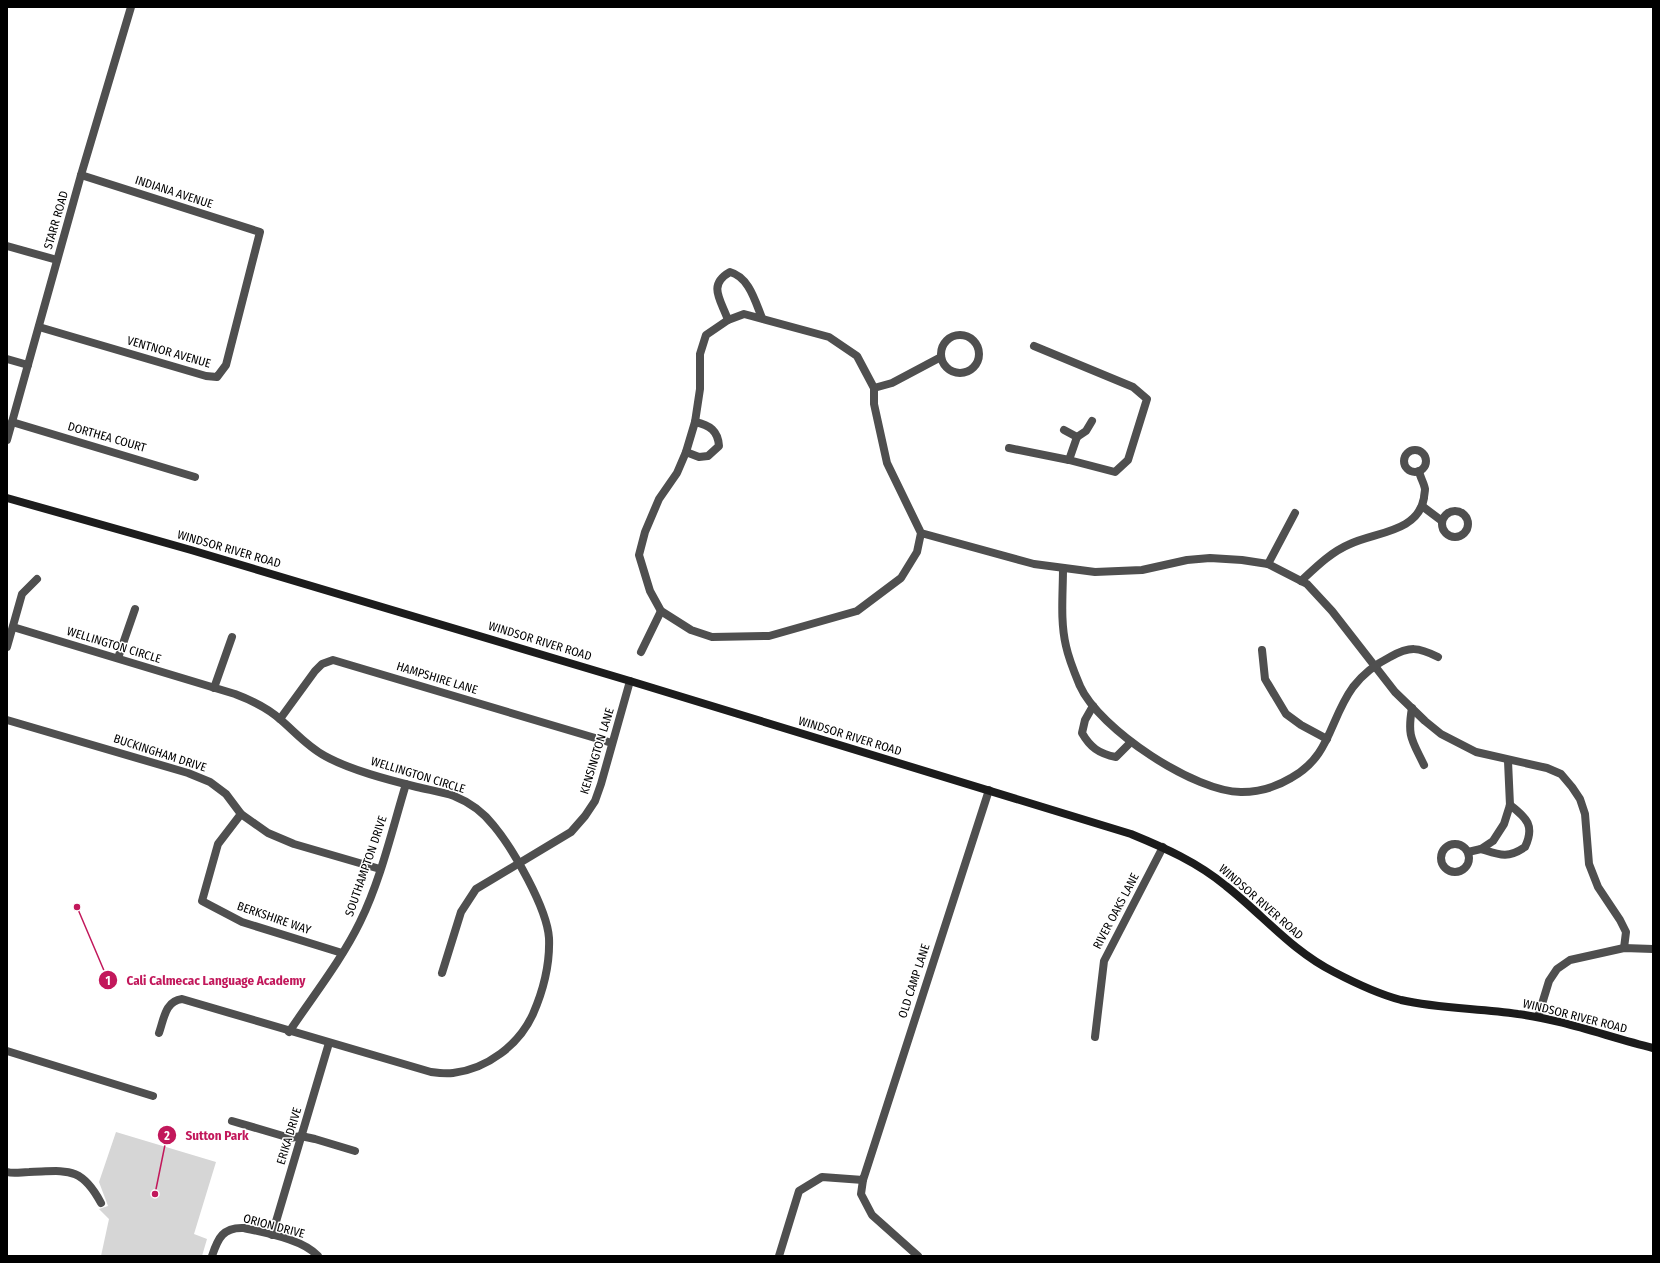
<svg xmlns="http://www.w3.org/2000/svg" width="1660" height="1263" viewBox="0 0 1660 1263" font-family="'Fira Sans Condensed',sans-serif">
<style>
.green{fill:#d6d6d6}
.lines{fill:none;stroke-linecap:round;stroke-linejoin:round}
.street{stroke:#4f4f4f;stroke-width:8}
.secondary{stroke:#1c1c1c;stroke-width:8}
.labels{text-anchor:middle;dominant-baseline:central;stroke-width:3;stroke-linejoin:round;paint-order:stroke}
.street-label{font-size:12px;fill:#000;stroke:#fff}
.leader{fill:none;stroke:#c2185b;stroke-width:1.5}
.callout-dot{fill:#c2185b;stroke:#fff;stroke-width:1.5}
.mark-label{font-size:12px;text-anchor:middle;font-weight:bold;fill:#fff}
.callout-label{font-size:13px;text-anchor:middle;font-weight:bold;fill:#c2185b;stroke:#fff;stroke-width:3;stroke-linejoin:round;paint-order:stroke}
</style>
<rect width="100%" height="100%" fill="#fff"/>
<path class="green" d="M116,1132L216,1162L194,1234L207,1239L202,1256H101L109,1219L99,1209L108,1206L99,1182Z"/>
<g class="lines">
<g class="street">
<path d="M7,246L57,260"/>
<path d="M728,320C721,300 707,285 730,272C749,277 755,301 762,318"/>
<path d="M39,327L206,376L217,377L226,365L260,232L81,175"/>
<circle cx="960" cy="354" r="19"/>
<path d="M7,359L28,365"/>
<path d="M874,388L892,383L941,357"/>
<path d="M12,422L195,477"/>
<path d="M1064,430L1077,437L1069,460"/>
<path d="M1077,437L1086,431L1092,421"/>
<path d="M7,440L81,175L131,7"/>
<path d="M1009,448L1069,460L1115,472L1128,460L1147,399L1133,387L1034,346"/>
<circle cx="1415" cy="461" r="11"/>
<path d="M686,452L699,457L708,456L719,446C718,431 710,425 695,422"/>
<path d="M1422,506L1442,521"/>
<circle cx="1455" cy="524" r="13"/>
<path d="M921,533L887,463L874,404V388L857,356L829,337L744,314L728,320L706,335L700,354V389L695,422L686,452L677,473L659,499L645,532L639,555L650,591L661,611L691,630L712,637L769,636L857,611L901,578L917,552L921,533L1034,564L1095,572L1142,570L1187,560L1210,558L1242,560L1268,564L1307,584L1332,611L1395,692L1425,721L1441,734L1476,752L1547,768L1561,774L1572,787L1580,799L1585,814L1589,864L1598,887L1620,920L1626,932L1624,948"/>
<path d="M1268,564L1295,513"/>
<path d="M1063,568C1063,594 1060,621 1066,646C1069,660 1075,674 1080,686C1099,729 1196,793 1242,792C1260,792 1276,787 1291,778C1331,756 1329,720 1353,687C1363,674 1376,664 1390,657C1410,646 1418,647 1438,657"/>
<path d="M1301,581C1316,567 1331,552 1350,544C1376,532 1418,532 1424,498C1424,495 1425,492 1425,489C1424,483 1420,477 1419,471"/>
<path d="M13,627L235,694C251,700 268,708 281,720C296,733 308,747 325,756C350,770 389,780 417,787C429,790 442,792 454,796C469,802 484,813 494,826C513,849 547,908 549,938C550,963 543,991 533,1014C519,1045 487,1069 453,1073C446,1074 438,1073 431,1072L182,999C165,1001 164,1019 159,1033"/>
<path d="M7,647L22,594L37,579"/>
<path d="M1262,650L1265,679L1286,714L1301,725L1327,739"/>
<path d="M641,652L661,611"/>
<path d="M118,658L135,609"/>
<path d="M214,688L232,637"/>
<path d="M1093,706L1085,720L1082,733C1090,747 1099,754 1116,757L1131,742"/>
<path d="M1412,708C1407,737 1412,740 1424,765"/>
<path d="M280,719L315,671L322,664L333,660L612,743"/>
<path d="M7,720L188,773L210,782L226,794L241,814L268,833L294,844L380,869"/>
<path d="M241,814L218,844L202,901L242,922L342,953"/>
<circle cx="1455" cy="858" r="14"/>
<path d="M1481,849C1500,855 1507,859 1525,847C1535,826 1527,818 1510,805"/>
<path d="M1468,852L1481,849L1493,841L1504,824L1510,805L1508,761"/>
<path d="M442,973L461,912L476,889L571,832L585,816L595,801L601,784L630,681"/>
<path d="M1538,1017L1549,981L1557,969L1570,960L1624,948L1653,949"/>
<path d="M289,1032C313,996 341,961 360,922C381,879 392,830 406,784"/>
<path d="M1095,1037L1104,961L1163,847"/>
<path d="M7,1051L153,1096"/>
<path d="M232,1121L290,1138L301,1136L315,1139L355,1151"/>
<path d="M7,1172C14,1174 22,1172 29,1172C66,1171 81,1165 101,1203"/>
<path d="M863,1180L861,1194L872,1215L918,1256"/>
<path d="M272,1235L329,1043"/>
<path d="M212,1256C218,1238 223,1227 244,1228C265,1233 303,1239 318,1256"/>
<path d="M779,1256L799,1191L822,1177L863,1180L989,790"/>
</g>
<path class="secondary" d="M7,498L191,550L630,681L1131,834C1165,848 1197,862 1226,886C1263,915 1292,951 1334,972C1355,983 1378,994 1401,1000C1440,1009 1479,1008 1518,1014C1564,1020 1608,1037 1653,1048"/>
</g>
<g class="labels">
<g class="street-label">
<text transform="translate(174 192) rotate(18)">INDIANA AVENUE</text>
<text transform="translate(56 220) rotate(-74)">STARR ROAD</text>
<text transform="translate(169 352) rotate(16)">VENTNOR AVENUE</text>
<text transform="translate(107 437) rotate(16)">DORTHEA COURT</text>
<text transform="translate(229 549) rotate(16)">WINDSOR RIVER ROAD</text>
<text transform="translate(540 641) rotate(17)">WINDSOR RIVER ROAD</text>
<text transform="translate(114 645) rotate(17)">WELLINGTON CIRCLE</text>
<text transform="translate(437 678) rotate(17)">HAMPSHIRE LANE</text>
<text transform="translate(850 736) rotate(17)">WINDSOR RIVER ROAD</text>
<text transform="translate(597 751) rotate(-73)">KENSINGTON LANE</text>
<text transform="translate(160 753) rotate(18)">BUCKINGHAM DRIVE</text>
<text transform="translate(418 775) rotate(17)">WELLINGTON CIRCLE</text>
<text transform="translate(366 866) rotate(-71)">SOUTHAMPTON DRIVE</text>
<text transform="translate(1261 902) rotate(41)">WINDSOR RIVER ROAD</text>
<text transform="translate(1116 911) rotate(-62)">RIVER OAKS LANE</text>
<text transform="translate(274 918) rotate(19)">BERKSHIRE WAY</text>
<text transform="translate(914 981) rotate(-72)">OLD CAMP LANE</text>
<text transform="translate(1575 1016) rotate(14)">WINDSOR RIVER ROAD</text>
<text transform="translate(289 1136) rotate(-73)">ERIKA DRIVE</text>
<text transform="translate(274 1226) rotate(15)">ORION DRIVE</text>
</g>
</g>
<path class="leader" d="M77 907L108 980M155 1194L167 1135"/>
<g class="callout-dot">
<circle cx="77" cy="907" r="4"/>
<circle cx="155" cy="1194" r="4"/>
<circle cx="108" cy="980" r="10"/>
<circle cx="167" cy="1135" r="10"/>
</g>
<g class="mark-label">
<text x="108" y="985">1</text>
<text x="167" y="1140">2</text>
</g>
<g class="callout-label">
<text x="216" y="985">Cali Calmecac Language Academy</text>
<text x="217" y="1140">Sutton Park</text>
</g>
<rect width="1660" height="1263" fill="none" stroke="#000000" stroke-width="16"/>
</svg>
